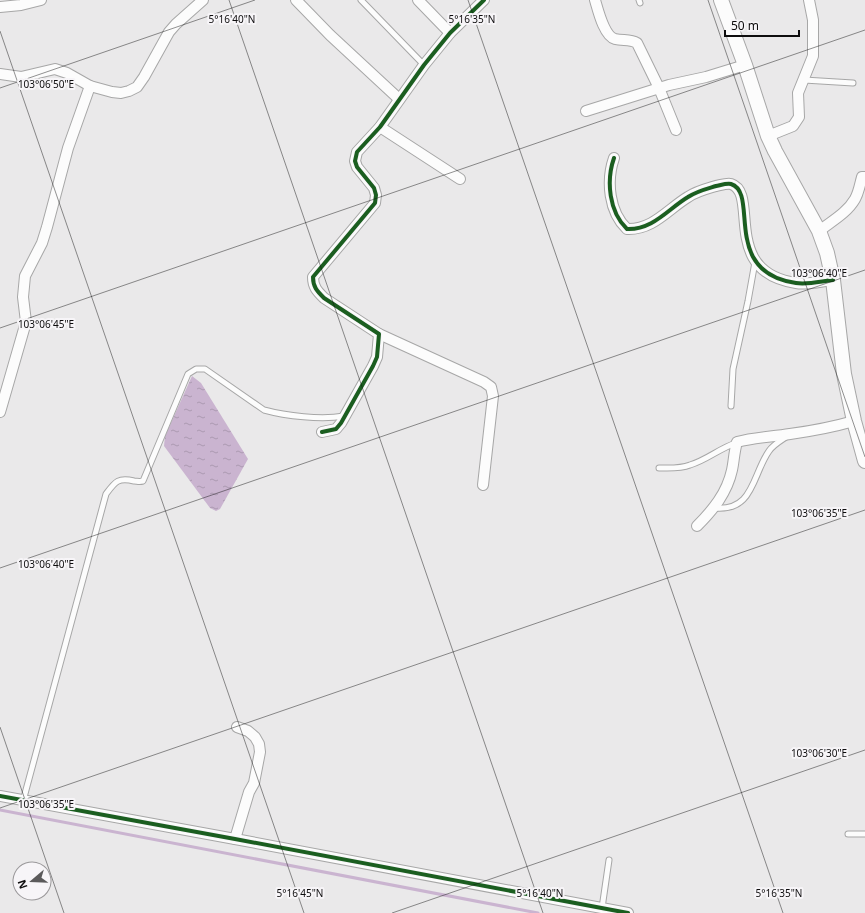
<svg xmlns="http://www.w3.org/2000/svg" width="865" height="913" viewBox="0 0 865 913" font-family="'Noto Sans',sans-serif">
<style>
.water{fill:url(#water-ripples)}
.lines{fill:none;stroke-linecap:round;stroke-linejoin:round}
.stream{stroke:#cab4d0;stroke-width:3}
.service-casing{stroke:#a7a7a7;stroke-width:7}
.minor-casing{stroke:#a7a7a7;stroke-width:12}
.secondary-casing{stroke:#a7a7a7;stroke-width:16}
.service{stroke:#fcfcfc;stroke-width:5}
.minor{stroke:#fcfcfc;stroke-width:10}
.secondary{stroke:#fcfcfc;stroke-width:14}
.cycleway-casing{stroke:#f7f5f8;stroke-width:6}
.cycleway{stroke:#1b5e20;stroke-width:4}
.ticks{fill:none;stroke:#0e0d0e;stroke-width:1;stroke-opacity:0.45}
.ticks-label{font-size:10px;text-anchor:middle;fill:#0e0d0e;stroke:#f7f5f8;stroke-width:4;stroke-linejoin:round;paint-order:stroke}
</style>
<defs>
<pattern id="water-ripples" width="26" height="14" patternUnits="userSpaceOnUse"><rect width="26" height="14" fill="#cab4d0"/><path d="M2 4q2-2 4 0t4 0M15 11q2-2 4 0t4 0" fill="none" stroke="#ac9ab1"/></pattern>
</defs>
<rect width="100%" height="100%" fill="#eae9ea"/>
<path class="water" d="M192,376L201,383L248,459L220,509L216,511L210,508L164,446L165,436Z"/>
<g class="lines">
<path class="stream" d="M0,810L538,913"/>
<defs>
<g id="service">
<path d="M361,0L424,65"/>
<path d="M639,0L640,3"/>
<path d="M804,80L853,83"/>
<path d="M731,406L733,369L748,301L755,262"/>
<path d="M659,468C669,468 680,469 690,465C707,460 720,448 736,443"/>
<path d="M714,508C754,512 752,475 769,451C773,445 780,441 786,437"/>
<path d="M23,801L106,494C115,482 118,477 134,481C137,481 139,482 143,481L188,374L196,369H205L264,410C286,416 321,420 344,416"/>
<path d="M848,834H865"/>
<path d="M602,908L609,860"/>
</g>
<g id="minor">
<path d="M296,0L330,35L399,99"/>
<path d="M418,0L450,33"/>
<path d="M595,0C598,10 604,36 615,39C623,41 630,39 637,43L659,88L676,130"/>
<path d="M0,7L21,5L41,0"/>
<path d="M0,74L21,77L55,69L67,73L90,86L112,92L121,93L129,91L137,87L144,77L169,32L176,24L203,0"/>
<path d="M586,111L669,85L706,77L745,65"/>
<path d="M380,127L460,179"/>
<path d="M768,136L793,126L799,117L798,93L813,56V20L809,0"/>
<path d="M614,158C606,181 609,212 627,229C653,230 668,209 688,197C697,191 706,189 716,186C721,185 727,183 731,184C760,193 720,272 796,283C808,285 822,281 833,280"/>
<path d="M819,231C832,221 847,213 855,199C859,192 860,184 862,177H865"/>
<path d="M379,334L484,382L491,387L493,396L483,485"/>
<path d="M0,412L26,322L23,297L25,276L42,243L47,227L68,148L90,86"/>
<path d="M322,432L336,429L341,423L373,366L377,357L379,334L324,298C317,291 313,287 313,277L375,203L376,195L374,188L357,167L355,161L357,152L380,127L424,65L450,33L484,0"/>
<path d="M697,526C713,510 727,493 732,470C734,461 734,452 737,442C755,437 772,437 790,434C812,431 833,427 854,421"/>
<path d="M0,796L235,839L628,913"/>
<path d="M235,839L249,792L254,783L260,752L259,744L255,737L248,731L237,727"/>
</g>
<path id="secondary" d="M721,0L745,65L768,136L775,151L819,231L827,253L833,280L844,374L854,421L865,461"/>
</defs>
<use href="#service" class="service-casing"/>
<use href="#minor" class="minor-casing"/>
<use href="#secondary" class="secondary-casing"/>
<use href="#service" class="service"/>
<use href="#minor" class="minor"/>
<use href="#secondary" class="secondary"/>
<defs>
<g id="cycleway">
<path d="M614,158C606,181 609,212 627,229C653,230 668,209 688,197C697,191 706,189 716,186C721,185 727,183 731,184C760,193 720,272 796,283C808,285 822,281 833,280"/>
<path d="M322,432L336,429L341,423L373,366L377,357L379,334L324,298C317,291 313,287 313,277L375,203L376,195L374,188L357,167L355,161L357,152L380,127L424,65L450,33L484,0"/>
<path d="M0,796L235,839L628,913"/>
</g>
</defs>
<use href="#cycleway" class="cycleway-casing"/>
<use href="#cycleway" class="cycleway"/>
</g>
<path class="ticks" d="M229,0L543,913M468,0L783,913M708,0L865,457M0,31L304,913M0,88L255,0M0,328L865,30M0,568L865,270M0,727L64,913M0,808L865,510M392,913L865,750"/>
<g class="ticks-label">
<text x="232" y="23">5°16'40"N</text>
<text x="472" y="23">5°16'35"N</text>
<text x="46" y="88">103°06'50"E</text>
<text x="819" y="277">103°06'40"E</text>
<text x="46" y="328">103°06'45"E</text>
<text x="819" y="517">103°06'35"E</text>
<text x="46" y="568">103°06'40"E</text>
<text x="819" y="757">103°06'30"E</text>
<text x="46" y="808">103°06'35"E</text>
<text x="300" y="897">5°16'45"N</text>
<text x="540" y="897">5°16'40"N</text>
<text x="779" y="897">5°16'35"N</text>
</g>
<g transform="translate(32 881) rotate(251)"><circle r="19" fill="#f7f5f8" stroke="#9a989a"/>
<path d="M0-3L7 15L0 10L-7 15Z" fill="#5b5a5b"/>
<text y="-6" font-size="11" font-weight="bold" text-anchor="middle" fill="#0e0d0e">N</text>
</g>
<path d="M725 30v6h74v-6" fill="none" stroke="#0e0d0e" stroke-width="2"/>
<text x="731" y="30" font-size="12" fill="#0e0d0e" stroke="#f7f5f8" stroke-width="3" paint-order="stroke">50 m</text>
</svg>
